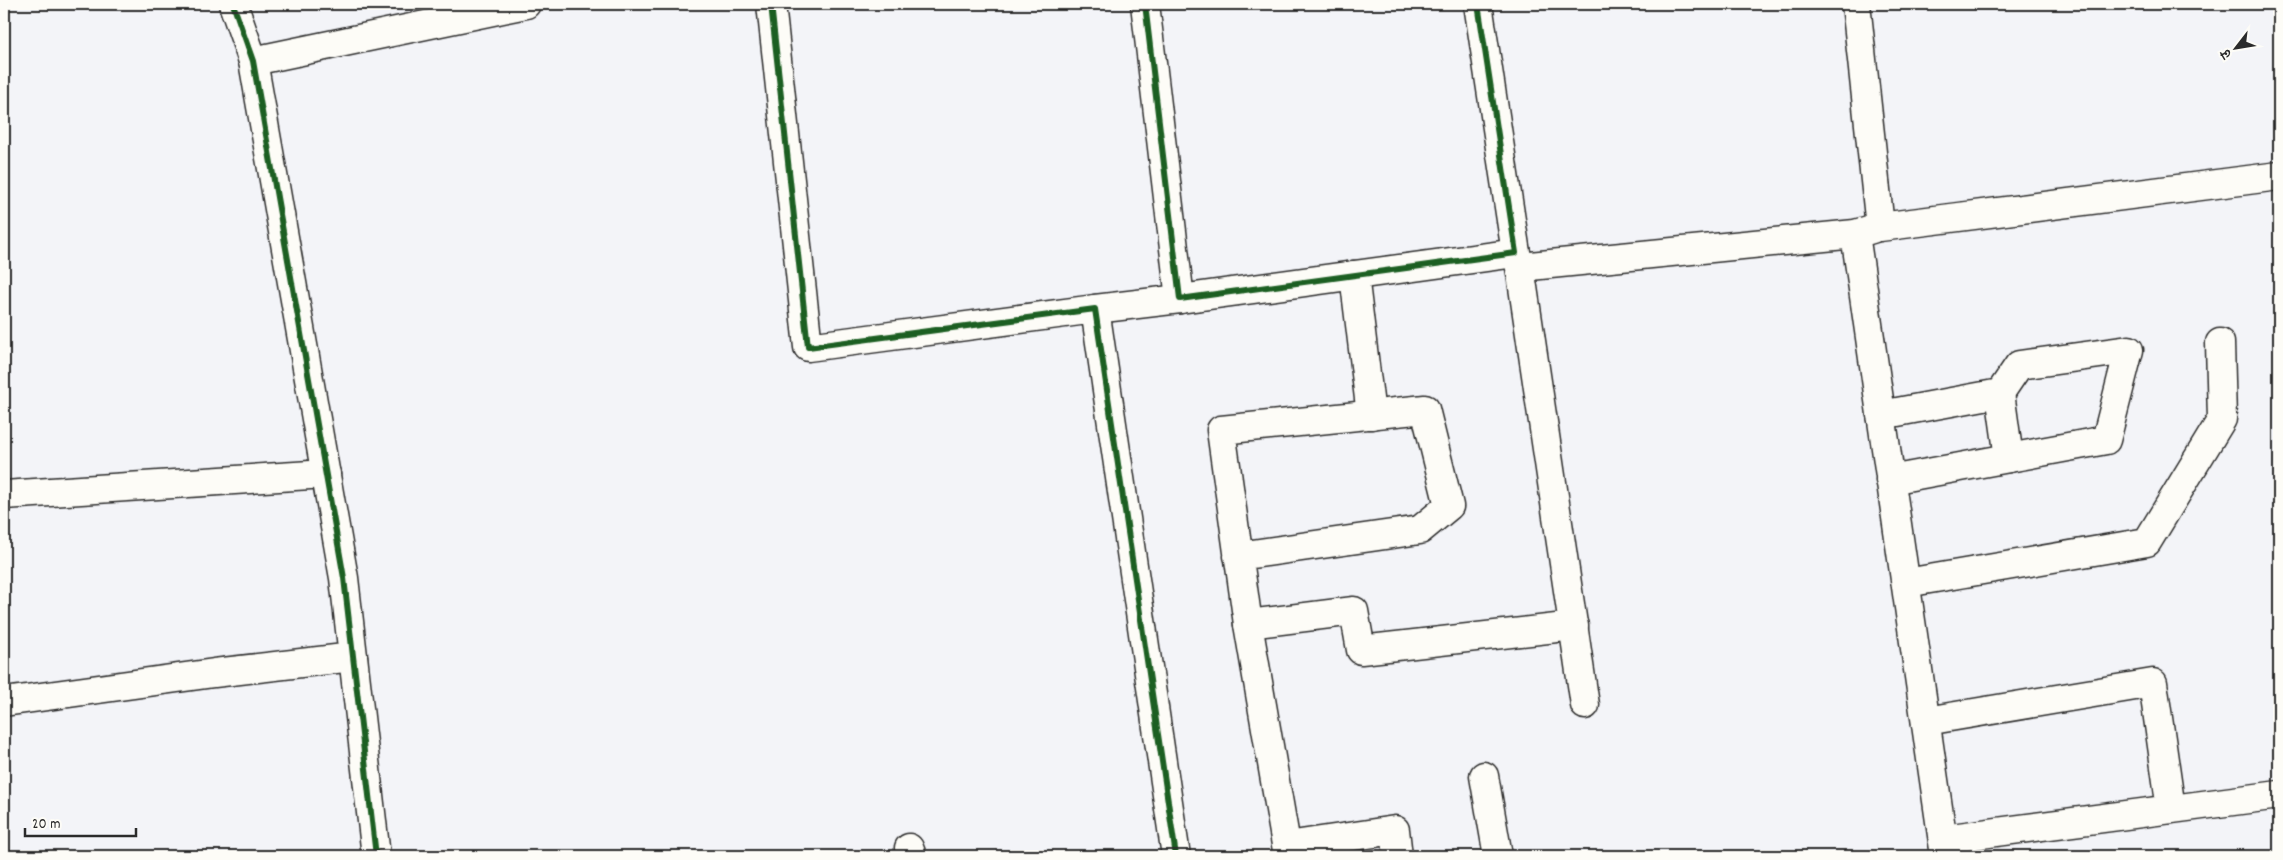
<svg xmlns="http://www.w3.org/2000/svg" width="2283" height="860" viewBox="0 0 2283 860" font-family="Dekko,'Playpen Sans Deva',sans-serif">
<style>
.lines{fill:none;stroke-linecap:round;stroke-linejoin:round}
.street-casing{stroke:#2b2b2b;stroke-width:31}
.street{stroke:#fdfcf7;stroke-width:28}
.cycleway-casing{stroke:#fdfcf7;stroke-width:9}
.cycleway{stroke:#1b5e20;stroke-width:6}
</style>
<rect width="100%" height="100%" fill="#f3f4f8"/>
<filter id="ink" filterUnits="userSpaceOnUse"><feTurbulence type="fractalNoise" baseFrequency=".02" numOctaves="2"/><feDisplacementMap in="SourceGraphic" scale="10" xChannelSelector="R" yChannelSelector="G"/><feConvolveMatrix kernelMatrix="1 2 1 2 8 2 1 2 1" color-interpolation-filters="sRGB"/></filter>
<g filter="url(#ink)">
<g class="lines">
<defs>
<g id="street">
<path d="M233,4L253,61L344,578L376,856"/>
<path d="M771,4L808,347L1095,309L1176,856"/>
<path d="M1145,4L1180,299L1516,253L1478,4"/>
<path d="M1856,4L1880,227L2279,176"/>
<path d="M253,61L526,4"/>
<path d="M1855,234L1945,856"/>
<path d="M1516,253L1520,267L1855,234L1872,229"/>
<path d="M1520,267L1585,705"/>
<path d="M1354,275L1371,415"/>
<path d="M1095,309L1180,299"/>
<path d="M2000,393L2009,458"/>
<path d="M1881,415L2000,393L2019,365L2129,350L2106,440L1890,480"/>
<path d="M4,495L326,474"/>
<path d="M1238,556L1420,530L1449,506L1425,409L1221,430L1248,624"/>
<path d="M1906,583L2147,542L2222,419L2220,343"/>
<path d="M4,702L214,673L353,657"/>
<path d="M1926,721L2153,683L2171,809"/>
<path d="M1484,776L1498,856"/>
<path d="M1943,839L2279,795"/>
<path d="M1287,846L1395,830L1398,856"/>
<path d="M909,848L912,856"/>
<path d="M1288,856L1248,624L1354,611L1361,650L1574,626"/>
</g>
</defs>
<use href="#street" class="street-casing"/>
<use href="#street" class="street"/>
<defs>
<g id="cycleway">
<path d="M233,4L253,61L344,578L376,856"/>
<path d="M771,4L808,347L1095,309L1176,856"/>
<path d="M1145,4L1180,299L1516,253L1478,4"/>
</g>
</defs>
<use href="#cycleway" class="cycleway-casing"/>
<use href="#cycleway" class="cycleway"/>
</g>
</g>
<rect width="2283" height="860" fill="none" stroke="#fdfcf7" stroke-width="20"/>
<rect x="10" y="10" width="2263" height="840" fill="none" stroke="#2b2b2b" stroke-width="2" filter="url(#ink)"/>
<g transform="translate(2236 48) rotate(239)" stroke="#fdfcf7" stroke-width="4" paint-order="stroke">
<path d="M0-4L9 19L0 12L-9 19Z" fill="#2b2b2b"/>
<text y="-8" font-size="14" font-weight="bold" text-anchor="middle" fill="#2b2b2b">उ</text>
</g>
<path d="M25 828v8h111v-8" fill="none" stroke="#2b2b2b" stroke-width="2.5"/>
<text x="32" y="828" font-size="15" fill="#2b2b2b" stroke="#fdfcf7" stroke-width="4" paint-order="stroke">20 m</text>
</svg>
